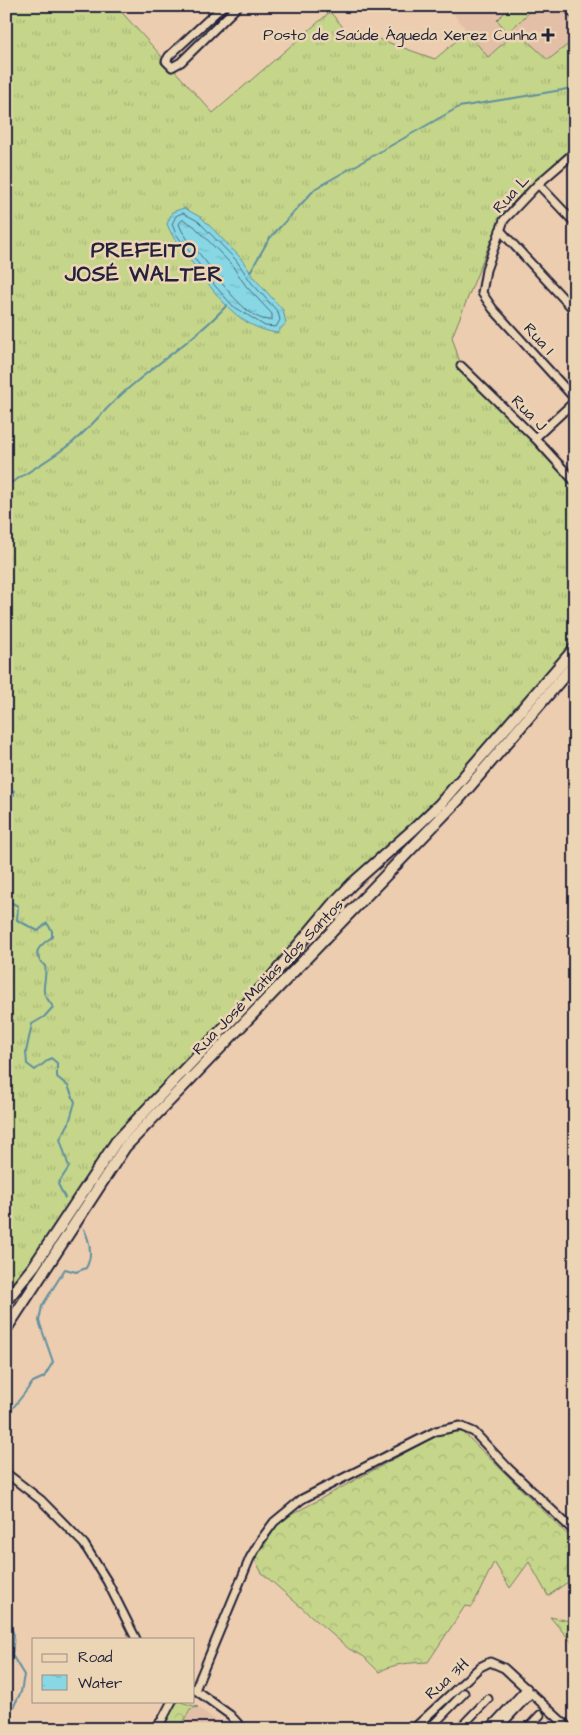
<svg xmlns="http://www.w3.org/2000/svg" width="581" height="1735" viewBox="0 0 581 1735" font-family="'Architects Daughter',sans-serif">
<style>
.built{fill:#e2bfa6}
.grass{fill:url(#grass-tufts);stroke:#747c62}
.forest{fill:url(#forest-crowns);stroke:#747c62}
.pitch{fill:#c5d68a;stroke:#747c62}
.water{fill:url(#water-ripples);stroke:#5f8fa0}
.lines{fill:none;stroke-linecap:round;stroke-linejoin:round}
.shore{stroke:#4b6a7f;stroke-width:1}
.stream{stroke:#5f8fa0;stroke-width:2}
.street-casing{stroke:#22223b;stroke-width:11}
.secondary-casing{stroke:#22223b;stroke-width:14}
.street{stroke:#ecd5b5;stroke-width:7}
.secondary{stroke:#ecd5b5;stroke-width:10}
.poi-dot{fill:#22223b;stroke:#ecd5b5;stroke-width:2}
.labels{text-anchor:middle;dominant-baseline:central;stroke-width:5;stroke-linejoin:round;paint-order:stroke}
.poi-label{font-size:16px;fill:#22223b;stroke:#ecd5b5;text-anchor:end}
.street-label{font-size:16px;fill:#22223b;stroke:#ecd5b5}
.district-label{font-size:21px;font-weight:bold;letter-spacing:1px;fill:#22223b;stroke:#ecd5b5}
</style>
<defs>
<pattern id="grass-tufts" width="24" height="20" patternUnits="userSpaceOnUse" patternTransform="scale(1.25)"><rect width="24" height="20" fill="#c5d68a"/><path d="M3 7l-1-3M5 7V3M7 7l1-3M15 17l-1-3M17 17v-4M19 17l1-3" fill="none" stroke="#a9b778"/></pattern>
<pattern id="forest-crowns" width="20" height="18" patternUnits="userSpaceOnUse" patternTransform="scale(1.25)"><rect width="20" height="18" fill="#c5d68a"/><path d="M2 6a3 3 0 1 1 6 0M12 15a3 3 0 1 1 6 0" fill="none" stroke="#a9b778"/></pattern>
<pattern id="water-ripples" width="26" height="14" patternUnits="userSpaceOnUse" patternTransform="scale(1.25)"><rect width="26" height="14" fill="#88d7e4"/><path d="M2 4q2-2 4 0t4 0M15 11q2-2 4 0t4 0" fill="none" stroke="#75b8c4"/></pattern>
</defs>
<rect width="100%" height="100%" fill="#edcdb0"/>
<filter id="ink" filterUnits="userSpaceOnUse"><feTurbulence type="fractalNoise" baseFrequency=".02" numOctaves="2"/><feDisplacementMap in="SourceGraphic" scale="10" xChannelSelector="R" yChannelSelector="G"/><feConvolveMatrix kernelMatrix="1 2 1 2 8 2 1 2 1" color-interpolation-filters="sRGB"/></filter>
<g filter="url(#ink)">
<g class="built">
<path d="M447,6H559L575,23V39L548,60L488,57Z"/>
<path d="M198,1707L228,1729H180L190,1709Z"/>
</g>
<path class="grass" d="M6,6H116L213,113L330,12L348,33L367,35L435,59L467,32L488,57L517,31L548,60L575,39V144L505,209L489,245L452,337L461,366L575,482V648L464,777L352,884L123,1134L6,1301Z"/>
<g class="forest">
<path d="M443,1432H463L575,1542V1577L548,1596L529,1562L510,1588L494,1562L472,1607L465,1606L428,1662C410,1663 394,1663 379,1672L363,1656L349,1649L262,1573L255,1560L280,1521Z"/>
<path d="M550,1617L575,1622V1646Z"/>
<path d="M177,1701L198,1707L190,1709L180,1729H158Z"/>
</g>
<path class="pitch" d="M511,6H527L531,11L508,32L497,20Z"/>
<path class="water" d="M184,208L202,218L240,257L255,279L283,310L286,323L277,333C238,327 220,299 197,269C186,255 174,242 167,224L172,212Z"/>
<g class="lines">
<g class="shore">
<path d="M183,213L198,221L236,260L251,282L278,312L280,320L276,327L265,326L233,306L216,287L176,234L172,224L176,216Z"/>
<path d="M184,220L194,226L231,264L246,286L272,314V320C248,323 219,279 206,262C198,252 189,242 182,231L179,224L181,221Z"/>
</g>
<g class="stream">
<path d="M6,14L7,6"/>
<path d="M250,272L269,239L316,188L459,107L562,90L575,87"/>
<path d="M6,486C29,472 52,458 73,442C91,427 105,409 122,394C156,363 196,339 227,305"/>
<path d="M6,647C11,656 9,669 6,679"/>
<path d="M6,721L9,728L6,740"/>
<path d="M6,787L14,791V795L6,801"/>
<path d="M6,880L8,882L6,887"/>
<path d="M6,900L18,906L17,920L38,931L47,923L52,931V937C39,946 30,953 45,966C47,975 43,983 44,992C45,997 50,1002 53,1007L44,1017L32,1024L26,1052L27,1064L35,1070L51,1058L57,1063V1077L68,1086L75,1102L69,1123L60,1139L69,1167L58,1184L65,1198"/>
<path d="M6,1417L33,1382L44,1377L53,1362L39,1321L42,1306L65,1269L76,1272L86,1268C93,1256 90,1242 84,1229"/>
<path d="M6,1627L11,1628L14,1635L12,1655L24,1675L21,1692L6,1721"/>
</g>
<defs>
<g id="street">
<path d="M223,6L169,56L166,61L172,67L181,62L238,6"/>
<path d="M567,6L575,15"/>
<path d="M575,152L538,184L504,220L486,270L482,293L493,309L575,399"/>
<path d="M538,184L575,223"/>
<path d="M500,230L575,311"/>
<path d="M461,366L535,438L575,482"/>
<path d="M535,438L575,401"/>
<path d="M6,1473L41,1500L84,1544L107,1581L136,1639"/>
<path d="M194,1689L230,1715L243,1729"/>
<path d="M195,1690L250,1558L260,1541L274,1522L302,1499L436,1431L460,1426L474,1432L508,1468L575,1532"/>
<path d="M154,1729L162,1720L172,1701"/>
<path d="M413,1729L480,1667L490,1662L504,1668L570,1729"/>
<path d="M429,1729L464,1693"/>
<path d="M459,1729L488,1699"/>
<path d="M489,1729L527,1688"/>
<path d="M497,1729L531,1693"/>
<path d="M527,1729L540,1715"/>
</g>
<g id="secondary">
<path d="M6,1301L34,1266L116,1142L271,978L332,905L352,884L414,829L440,804L575,648"/>
<path d="M6,1329L125,1147L458,800L575,663"/>
</g>
</defs>
<use href="#street" class="street-casing"/>
<use href="#secondary" class="secondary-casing"/>
<use href="#street" class="street"/>
<use href="#secondary" class="secondary"/>
</g>
</g>
<path class="poi-dot" d="M545.5 27.5h5v5h5v5h-5v5h-5v-5h-5v-5h5z"/>
<g class="labels">
<g class="poi-label">
<text x="537" y="35">Posto de Saúde Águeda Xerez Cunha</text>
</g>
<g class="street-label">
<text transform="translate(511 194) rotate(-48)">Rua L</text>
<text transform="translate(539 339) rotate(48)">Rua I</text>
<text transform="translate(529 413) rotate(45)">Rua J</text>
<text transform="translate(268 977) rotate(-46)">Rua José Matias dos Santos</text>
<text transform="translate(447 1679) rotate(-42)">Rua 3H</text>
</g>
<g class="district-label">
<text x="144" y="250">PREFEITO<tspan x="144" dy="24">JOSÉ WALTER</tspan></text>
</g>
</g>
<rect width="581" height="1735" fill="none" stroke="#ecd5b5" stroke-width="25"/>
<rect x="12" y="12" width="556" height="1710" fill="none" stroke="#22223b" stroke-width="2" filter="url(#ink)"/>
<rect x="32" y="1638" width="162" height="65" fill="#ecd5b5" stroke="#9b8d84"/>
<rect x="42" y="1654" width="25" height="8" fill="#ecd5b5" stroke="#9b8d84"/>
<text x="78" y="1662" font-size="15" fill="#22223b">Road</text>
<rect x="42" y="1675" width="25" height="15" fill="url(#water-ripples)" stroke="#9b8d84"/>
<text x="78" y="1688" font-size="15" fill="#22223b">Water</text>
</svg>
